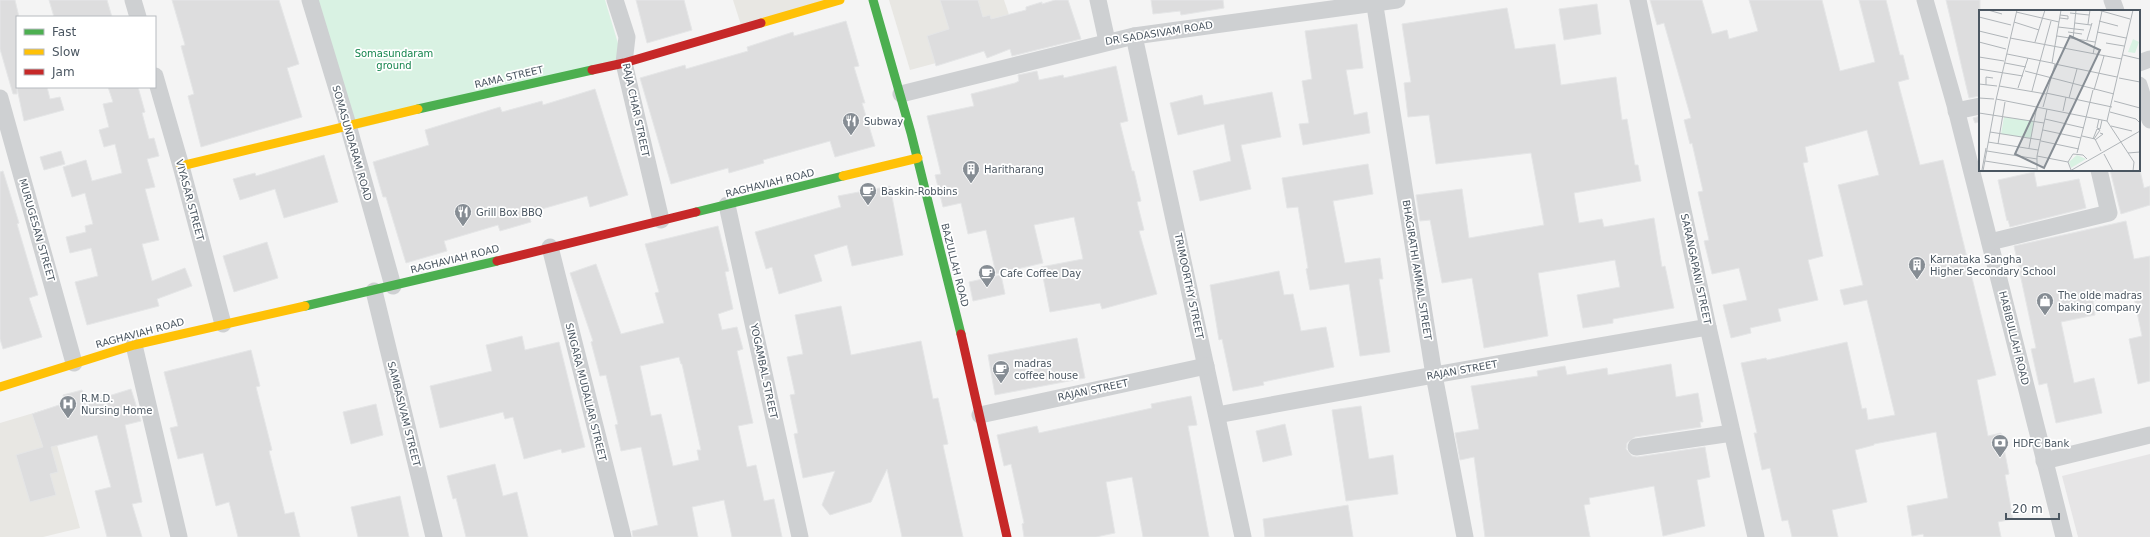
<svg xmlns="http://www.w3.org/2000/svg" width="2150" height="537" viewBox="0 0 2150 537" font-family="'DejaVu Sans',sans-serif">
<style>
.commercial{fill:#e8e7e3}
.education{fill:#e6e5e6}
.green{fill:#d9f2e3}
.building{fill:#ddddde;stroke:#e5e6e7;fill-rule:evenodd}
.lines{fill:none;stroke-linecap:round;stroke-linejoin:round}
.street{stroke:#ced0d2;stroke-width:17}
.fast{stroke:#4caf50;stroke-width:9}
.slow{stroke:#ffc107;stroke-width:9}
.jam{stroke:#c62828;stroke-width:9}
.labels{text-anchor:middle;dominant-baseline:central;stroke-width:3.5;stroke-linejoin:round;paint-order:stroke}
.street-label{font-size:10px;fill:#4a5661;stroke:#fff}
.park-label{font-size:10px;fill:#17864f;stroke:#fff}
.poi-label{font-size:10px;fill:#4a5661;stroke:#fff;text-anchor:start}
.inset-road{fill:none;stroke:#b0b5b9;stroke-width:1}
.view{fill:#868d94;fill-opacity:0.15;stroke:#868d94;stroke-width:2}
.inset-edge{fill:none;stroke:#4a5661;stroke-width:2}
</style>
<rect width="100%" height="100%" fill="#f4f4f4"/>
<g class="commercial">
<path d="M733,0H830L741,25Z"/>
<path d="M889,0H1004L1018,41L910,70Z"/>
<path d="M47,409L80,528L43,537H0V423Z"/>
</g>
<path class="education" d="M2150,454V537H2078L2062,476Z"/>
<path class="green" d="M313,0H605L623,60L353,130Z"/>
<g class="building">
<path d="M0,0H15L19,17H17V87H47L50,99L60,97L64,110L24,121L17,88V94H13L0,49Z"/>
<path d="M49,0H107L112,17H54Z"/>
<path d="M172,0H279L299,64L287,68L302,117L201,147L188,96L194,94L181,46L185,45Z"/>
<path d="M636,0H684L692,30L647,43Z"/>
<path d="M940,0H978L983,17L990,15L991,19L1026,10V7L1042,2V4L1055,0H1068L1081,39L1012,56L1010,49L987,58L984,51L936,66L927,36L949,29Z"/>
<path d="M1151,0H1223L1224,8L1181,15L1180,11L1153,14Z"/>
<path d="M1650,0H1702L1712,34L1727,30L1729,39L1758,31L1749,0H1822L1840,71L1875,62L1859,0H1886L1900,55H1903L1909,79L1898,82L1920,165L1943,160L1996,375L1977,380L1988,436L2001,433L2009,474L2005,475L2013,519L1998,522L2001,537H1924L1923,534L1912,536L1907,506L1948,498L1936,432L1874,444V445L1855,450L1867,502L1832,510L1838,537H1792L1788,520L1782,521L1770,468L1762,470L1754,433H1757L1741,363L1766,358L1767,360L1847,342L1862,409L1866,408L1868,420L1895,415L1867,300L1844,305L1840,290L1863,285L1838,185L1879,175L1867,130L1805,147L1808,162L1803,163L1823,256L1808,260L1818,300L1778,309L1781,321L1750,328L1751,333L1731,338L1723,305L1747,300L1739,268L1712,274L1704,241L1709,240L1698,192L1703,191L1692,143L1690,144L1684,120L1691,118L1664,23L1657,25Z"/>
<path d="M1946,0H1980V96L1969,98Z"/>
<path d="M1597,4L1601,34L1564,40L1559,9Z"/>
<path d="M1507,8L1515,49L1555,44L1561,85L1616,77L1622,120L1627,119L1635,165H1638L1641,181L1574,193L1579,223L1602,219L1604,227L1654,218L1662,267L1665,266L1674,308L1613,319V323L1583,328L1577,295L1620,287L1615,260L1538,273L1548,336L1484,348L1472,278L1442,283L1430,220L1420,221L1416,195L1462,189L1469,238L1544,225L1531,153L1436,164L1429,115L1408,117L1404,83L1411,82L1402,24Z"/>
<path d="M846,21L859,66L854,67L865,103H862L875,146L835,157L830,141L763,160L764,163L729,173L728,168L671,184L640,78L685,65L686,69L748,51L747,47L793,32L794,36Z"/>
<path d="M1357,24L1363,68L1346,70L1354,115L1367,112L1370,133L1303,145L1299,124L1309,123L1302,81L1312,79L1305,31Z"/>
<path d="M1116,66L1128,121L1120,123L1132,171H1134L1141,201L1137,202L1144,230L1139,231L1157,294L1102,309L1100,303L1050,312L1041,267L1083,259L1074,217L1034,225L1043,263L996,274L986,230L968,234L961,203L943,207L935,175L941,174L927,116L974,106L971,94L1015,83L1019,81L1018,75L1037,71L1039,80L1063,75L1064,78Z"/>
<path d="M108,87H138L145,112L142,113L149,139L154,138L159,156L147,159L155,187L145,189L159,240L142,244L152,281L185,268L192,286L157,299L159,306L87,325L75,282L98,276L91,248L70,253L66,237L86,232L85,226L93,224L85,193L72,197L63,167L86,160L92,181L122,173L115,144L104,147L99,130L109,127L103,104L113,102Z"/>
<path d="M595,89L628,195L590,207L587,196L528,213L531,222L500,231L498,225L444,241L447,251L406,263L386,197H383L373,162L429,145L425,130L500,107L502,112L542,101L543,105Z"/>
<path d="M1272,92L1281,137L1241,145L1251,189L1200,201L1193,171L1231,161L1224,124L1178,135L1170,103L1202,95L1204,105Z"/>
<path d="M1980,116V122L1975,123L1973,118Z"/>
<path d="M61,151L65,164L44,170L40,157Z"/>
<path d="M324,155L338,202L284,218L275,189L240,200L233,179L255,173L256,176Z"/>
<path d="M1368,164L1373,194L1333,201L1345,263L1380,258L1383,279H1379L1390,352L1360,356L1349,284L1310,290L1306,269L1308,268L1298,207L1287,208L1282,178Z"/>
<path d="M2110,170H2140L2144,188L2150,186V205L2121,214Z"/>
<path d="M3,171L19,223L17,224L38,295L29,298L42,337L3,349L0,339V172Z"/>
<path d="M2034,172L2037,187L2079,179L2086,208L2010,227L2008,220L2007,221L1998,180Z"/>
<path d="M890,186L903,255L852,266L847,245L814,255L822,281L779,294L772,267L766,269L755,232L841,207L838,196Z"/>
<path d="M2126,221L2134,259L2150,256V381L2138,384L2129,339L2142,336L2133,293L2093,301L2095,315L2061,322L2074,383L2094,378L2102,413L2056,423L2047,383L2039,385L2031,349L2036,348L2014,246Z"/>
<path d="M718,226L729,271L725,272L733,309L718,314L722,330L737,327L743,349L737,351L753,423L738,426L747,467L756,465L764,501L774,499L782,537H732L724,500L692,507L698,537H633L632,531L658,525L641,447L621,451L615,425L618,424L606,375L600,376L591,342L593,341L570,273L596,264L621,334L664,323L655,293L659,292L645,244ZM679,357L681,364H682L701,450H697L699,460L673,466L661,414L651,416L640,366Z"/>
<path d="M267,242L278,278L234,292L223,256Z"/>
<path d="M1279,271L1284,295L1293,294L1301,331L1326,327L1334,367L1263,382L1264,385L1233,391L1222,339L1219,340L1210,285Z"/>
<path d="M1001,275L1005,294L973,301L969,282Z"/>
<path d="M841,306L851,355L921,341L933,399L938,398L948,444L943,445L963,537H902L887,469L871,502L830,515L822,505L835,471L803,478L794,434L798,433L790,395L795,394L787,357L803,354L795,315Z"/>
<path d="M522,336L525,350L559,342L585,447L562,453L561,449L524,459L513,417L505,419L503,412L440,428L430,386L492,371L486,345Z"/>
<path d="M1077,338L1085,378L995,395L988,355Z"/>
<path d="M251,350L260,386L256,387L272,450L269,451L285,514L294,512L300,537H238L229,502L216,506L203,453L178,459L170,428L178,426L164,372Z"/>
<path d="M1671,364L1676,397L1698,393L1703,422H1700L1701,427L1635,437L1627,443L1626,449L1632,456L1637,457L1705,447L1710,477L1697,480L1705,526L1663,536L1654,486L1589,498L1590,504L1584,505L1590,537H1485L1474,457L1460,460L1455,433L1479,429L1471,386L1538,376L1537,371L1565,366L1567,375L1607,368L1608,375Z"/>
<path d="M131,389L141,421L125,425L142,502L132,504L142,537H107L95,491L111,487L97,435L51,447L58,472L50,474L56,495L30,502L16,455L43,447L32,414L65,403L63,395L82,390L86,403Z"/>
<path d="M1191,396L1197,425L1188,426L1209,537H1143L1132,477L1106,482L1115,533L1096,537H1024L1022,524L1024,523L1011,464L1004,466L997,435L1037,426L1039,433L1152,408L1151,404Z"/>
<path d="M376,404L383,435L351,444L343,412Z"/>
<path d="M1361,406L1369,459L1393,455L1398,494L1346,501L1332,410Z"/>
<path d="M1285,424L1292,455L1263,462L1256,431Z"/>
<path d="M495,464L503,496L517,492L528,537H466L456,498L453,499L447,476Z"/>
<path d="M400,496L409,537H358L351,507Z"/>
<path d="M1348,505L1353,537H1265L1263,519Z"/>
</g>
<g class="lines">
<g class="street">
<path d="M133,0L138,17"/>
<path d="M310,0L348,125L393,286"/>
<path d="M615,0L627,37L624,63L661,220"/>
<path d="M1098,0L1107,41"/>
<path d="M1374,0L1434,375L1465,537"/>
<path d="M1638,0L1708,327L1756,537"/>
<path d="M1925,0L1955,105L2064,537"/>
<path d="M2112,0L2116,11"/>
<path d="M1134,36L1243,537"/>
<path d="M2139,63L2150,59"/>
<path d="M155,76L181,166L223,324"/>
<path d="M2139,85L2150,120"/>
<path d="M901,94L1134,36L1397,0"/>
<path d="M0,98L74,363"/>
<path d="M1956,111L1980,106"/>
<path d="M727,205L800,537"/>
<path d="M1990,242L2109,213L2099,170"/>
<path d="M550,247L623,537"/>
<path d="M374,291L434,537"/>
<path d="M134,345L179,537"/>
<path d="M980,415L1206,366"/>
<path d="M1217,415L1434,375L1708,327"/>
<path d="M1636,447L1732,433"/>
<path d="M2044,461L2150,435"/>
</g>
<g class="fast">
<path d="M873,0L911,133L961,334"/>
<path d="M418,109L592,70"/>
<path d="M696,212L843,176"/>
<path d="M305,306L497,261"/>
</g>
<g class="slow">
<path d="M761,23L840,0"/>
<path d="M181,166L418,109"/>
<path d="M843,176L918,158"/>
<path d="M0,387L134,345L305,306"/>
</g>
<g class="jam">
<path d="M592,70L624,63L761,23"/>
<path d="M497,261L696,212"/>
<path d="M961,334L1007,537"/>
</g>
</g>
<defs>
<symbol id="restaurant-pin" viewBox="-11 -11 22 30"><path d="M0 17L-7.5 6A9.5 9.5 0 1 1 7.5 6Z" fill="#868d94" stroke="#fff"/><path d="M-5-6h1v4h1v-4h1v4h1v-4h1v5L-1.5 .5V6h-2V.5L-5-1ZM5-6V6H3V1.5H1.5Q1.5-4 5-6Z" fill="#fff"/></symbol>
<symbol id="building-pin" viewBox="-11 -11 22 30"><path d="M0 17L-7.5 6A9.5 9.5 0 1 1 7.5 6Z" fill="#868d94" stroke="#fff"/><path d="M-4-6H4V6H1V3H-1V6H-4ZM-2.5-4.3h1.7v1.8h-1.7ZM.8-4.3h1.7v1.8H.8ZM-2.5-1h1.7V.8h-1.7ZM.8-1h1.7V.8H.8Z" fill="#fff"/></symbol>
<symbol id="cafe-pin" viewBox="-11 -11 22 30"><path d="M0 17L-7.5 6A9.5 9.5 0 1 1 7.5 6Z" fill="#868d94" stroke="#fff"/><path d="M-5.5-4.5H6V0H3Q3 3.5 0 3.5H-2.5Q-5.5 3.5-5.5 0ZM3-3.2v2h1.7v-2ZM-6 4.5H4V6H-6Z" fill="#fff"/></symbol>
<symbol id="shop-pin" viewBox="-11 -11 22 30"><path d="M0 17L-7.5 6A9.5 9.5 0 1 1 7.5 6Z" fill="#868d94" stroke="#fff"/><path d="M-5-2.5h2.3a2.7 3.5 0 0 1 5.4 0H5L5.5 6h-11ZM-1.5-2.5h3a1.5 2.3 0 0 0-3 0Z" fill="#fff"/></symbol>
<symbol id="hospital-pin" viewBox="-11 -11 22 30"><path d="M0 17L-7.5 6A9.5 9.5 0 1 1 7.5 6Z" fill="#868d94" stroke="#fff"/><path d="M-5-5h3v3.5h4V-5h3V5h-3V1.5h-4V5h-3Z" fill="#fff"/></symbol>
<symbol id="bank-pin" viewBox="-11 -11 22 30"><path d="M0 17L-7.5 6A9.5 9.5 0 1 1 7.5 6Z" fill="#868d94" stroke="#fff"/><path d="M-6-4H6V4H-6ZM0-2.3a2.3 2.3 0 1 0 0 4.6a2.3 2.3 0 1 0 0-4.6Z" fill="#fff"/></symbol>
</defs>
<g fill-rule="evenodd">
<use href="#restaurant-pin" x="841" y="111" width="20" height="27"/>
<use href="#building-pin" x="961" y="159" width="20" height="27"/>
<use href="#cafe-pin" x="858" y="181" width="20" height="27"/>
<use href="#restaurant-pin" x="453" y="202" width="20" height="27"/>
<use href="#building-pin" x="1907" y="255" width="20" height="27"/>
<use href="#cafe-pin" x="977" y="263" width="20" height="27"/>
<use href="#shop-pin" x="2035" y="291" width="20" height="27"/>
<use href="#cafe-pin" x="991" y="359" width="20" height="27"/>
<use href="#hospital-pin" x="58" y="394" width="20" height="27"/>
<use href="#bank-pin" x="1990" y="433" width="20" height="27"/>
</g>
<g class="labels">
<g class="street-label">
<text transform="translate(1159 33) rotate(-9)">DR SADASIVAM ROAD</text>
<text transform="translate(509 77) rotate(-13)">RAMA STREET</text>
<text transform="translate(636 110) rotate(78)">RAJA CHAR STREET</text>
<text transform="translate(352 143) rotate(74)">SOMASUNDARAM ROAD</text>
<text transform="translate(770 183) rotate(-14)">RAGHAVIAH ROAD</text>
<text transform="translate(190 200) rotate(75)">VIYASAR STREET</text>
<text transform="translate(37 230) rotate(74)">MURUGESAN STREET</text>
<text transform="translate(455 259) rotate(-14)">RAGHAVIAH ROAD</text>
<text transform="translate(955 265) rotate(76)">BAZULLAH ROAD</text>
<text transform="translate(1696 269) rotate(78)">SARANGAPANI STREET</text>
<text transform="translate(1417 270) rotate(81)">BHAGIRATHI AMMAL STREET</text>
<text transform="translate(1189 286) rotate(78)">TRIMOORTHY STREET</text>
<text transform="translate(140 333) rotate(-15)">RAGHAVIAH ROAD</text>
<text transform="translate(2014 338) rotate(76)">HABIBULLAH ROAD</text>
<text transform="translate(1462 370) rotate(-10)">RAJAN STREET</text>
<text transform="translate(764 371) rotate(78)">YOGAMBAL STREET</text>
<text transform="translate(1093 390) rotate(-12)">RAJAN STREET</text>
<text transform="translate(586 392) rotate(76)">SINGARA MUDALIAR STREET</text>
<text transform="translate(404 414) rotate(76)">SAMBASIVAM STREET</text>
</g>
<g class="park-label">
<text x="394" y="53">Somasundaram<tspan x="394" dy="12">ground</tspan></text>
</g>
<g class="poi-label">
<text x="864" y="121">Subway</text>
<text x="984" y="169">Haritharang</text>
<text x="881" y="191">Baskin-Robbins</text>
<text x="476" y="212">Grill Box BBQ</text>
<text x="1930" y="259">Karnataka Sangha<tspan x="1930" dy="12">Higher Secondary School</tspan></text>
<text x="1000" y="273">Cafe Coffee Day</text>
<text x="2058" y="295">The olde madras<tspan x="2058" dy="12">baking company</tspan></text>
<text x="1014" y="363">madras<tspan x="1014" dy="12">coffee house</tspan></text>
<text x="81" y="398">R.M.D.<tspan x="81" dy="12">Nursing Home</tspan></text>
<text x="2013" y="443">HDFC Bank</text>
</g>
</g>
<g transform="translate(1979 10)">
<rect width="161" height="161" fill="#f4f4f4"/>
<path d="M154,29L160,32L156,43L149,42ZM25,107L55,111L52,128L22,124ZM98,145L107,149L92,158L90,152Z" fill="#d9f2e3"/>
<path class="inset-road" d="M9,0L23,4M119,0L151,9M154,0L128,111L155,152L154,161M37,2L80,12M91,3L110,5M0,7L32,15M81,8L89,9V6L81,5M120,11L139,16M35,12L60,20M96,13L112,15M109,14L111,0M79,17L105,20M0,21L29,28M89,22L103,24M118,22L147,28M78,26L116,32M31,28L143,49M94,29L97,0M108,30L113,13M0,32L27,39M56,32L66,0M127,33L145,36M28,44L73,53M114,44L123,1M144,45L161,49M0,47L25,51M26,53L47,57M76,54L138,67M76,54L73,53L82,0M0,59L44,66M46,61L135,84M140,68L161,72M0,74L18,76M7,75V67L14,68M20,76L67,84M39,78L49,48M115,80L125,46M53,81L72,11M67,83L133,97M0,88L15,89M90,88L98,59M17,89L128,111M135,91L161,98M64,97L76,54M84,101L87,87M131,102L157,109L161,113M0,103L65,113M66,109L105,118M120,109L118,118L121,119L123,110M132,116L153,121M64,120L102,128M11,122L62,130M103,126L116,129L122,141M114,129L118,119L121,120L115,129M116,130L124,124L121,123M62,131L100,139M9,132L59,140M19,134L26,92M50,138L58,96M8,141L58,149M98,143L114,80M149,143L161,142M125,144L134,161M58,146L89,152M6,151L57,159M3,160L7,138M92,160L89,152L94,144L104,145L108,149M4,161L17,90L38,0M58,161V146L68,99M91,161L161,121"/>
<path class="view" d="M91,26L121,40L65,158L36,144Z"/>
<rect width="161" height="161" class="inset-edge"/>
</g>
<rect x="16" y="16" width="140" height="72" fill="#ffffff" stroke="#b7bbc0"/>
<rect x="24" y="29" width="20" height="6" fill="#4caf50" stroke="#b7bbc0"/>
<text x="52" y="36" font-size="12" fill="#4a5661">Fast</text>
<rect x="24" y="49" width="20" height="6" fill="#ffc107" stroke="#b7bbc0"/>
<text x="52" y="56" font-size="12" fill="#4a5661">Slow</text>
<rect x="24" y="69" width="20" height="6" fill="#c62828" stroke="#b7bbc0"/>
<text x="52" y="76" font-size="12" fill="#4a5661">Jam</text>
<path d="M2006 513v6h53v-6" fill="none" stroke="#4a5661" stroke-width="2"/>
<text x="2012" y="513" font-size="12" fill="#4a5661" stroke="#ffffff" stroke-width="3" paint-order="stroke">20 m</text>
</svg>
